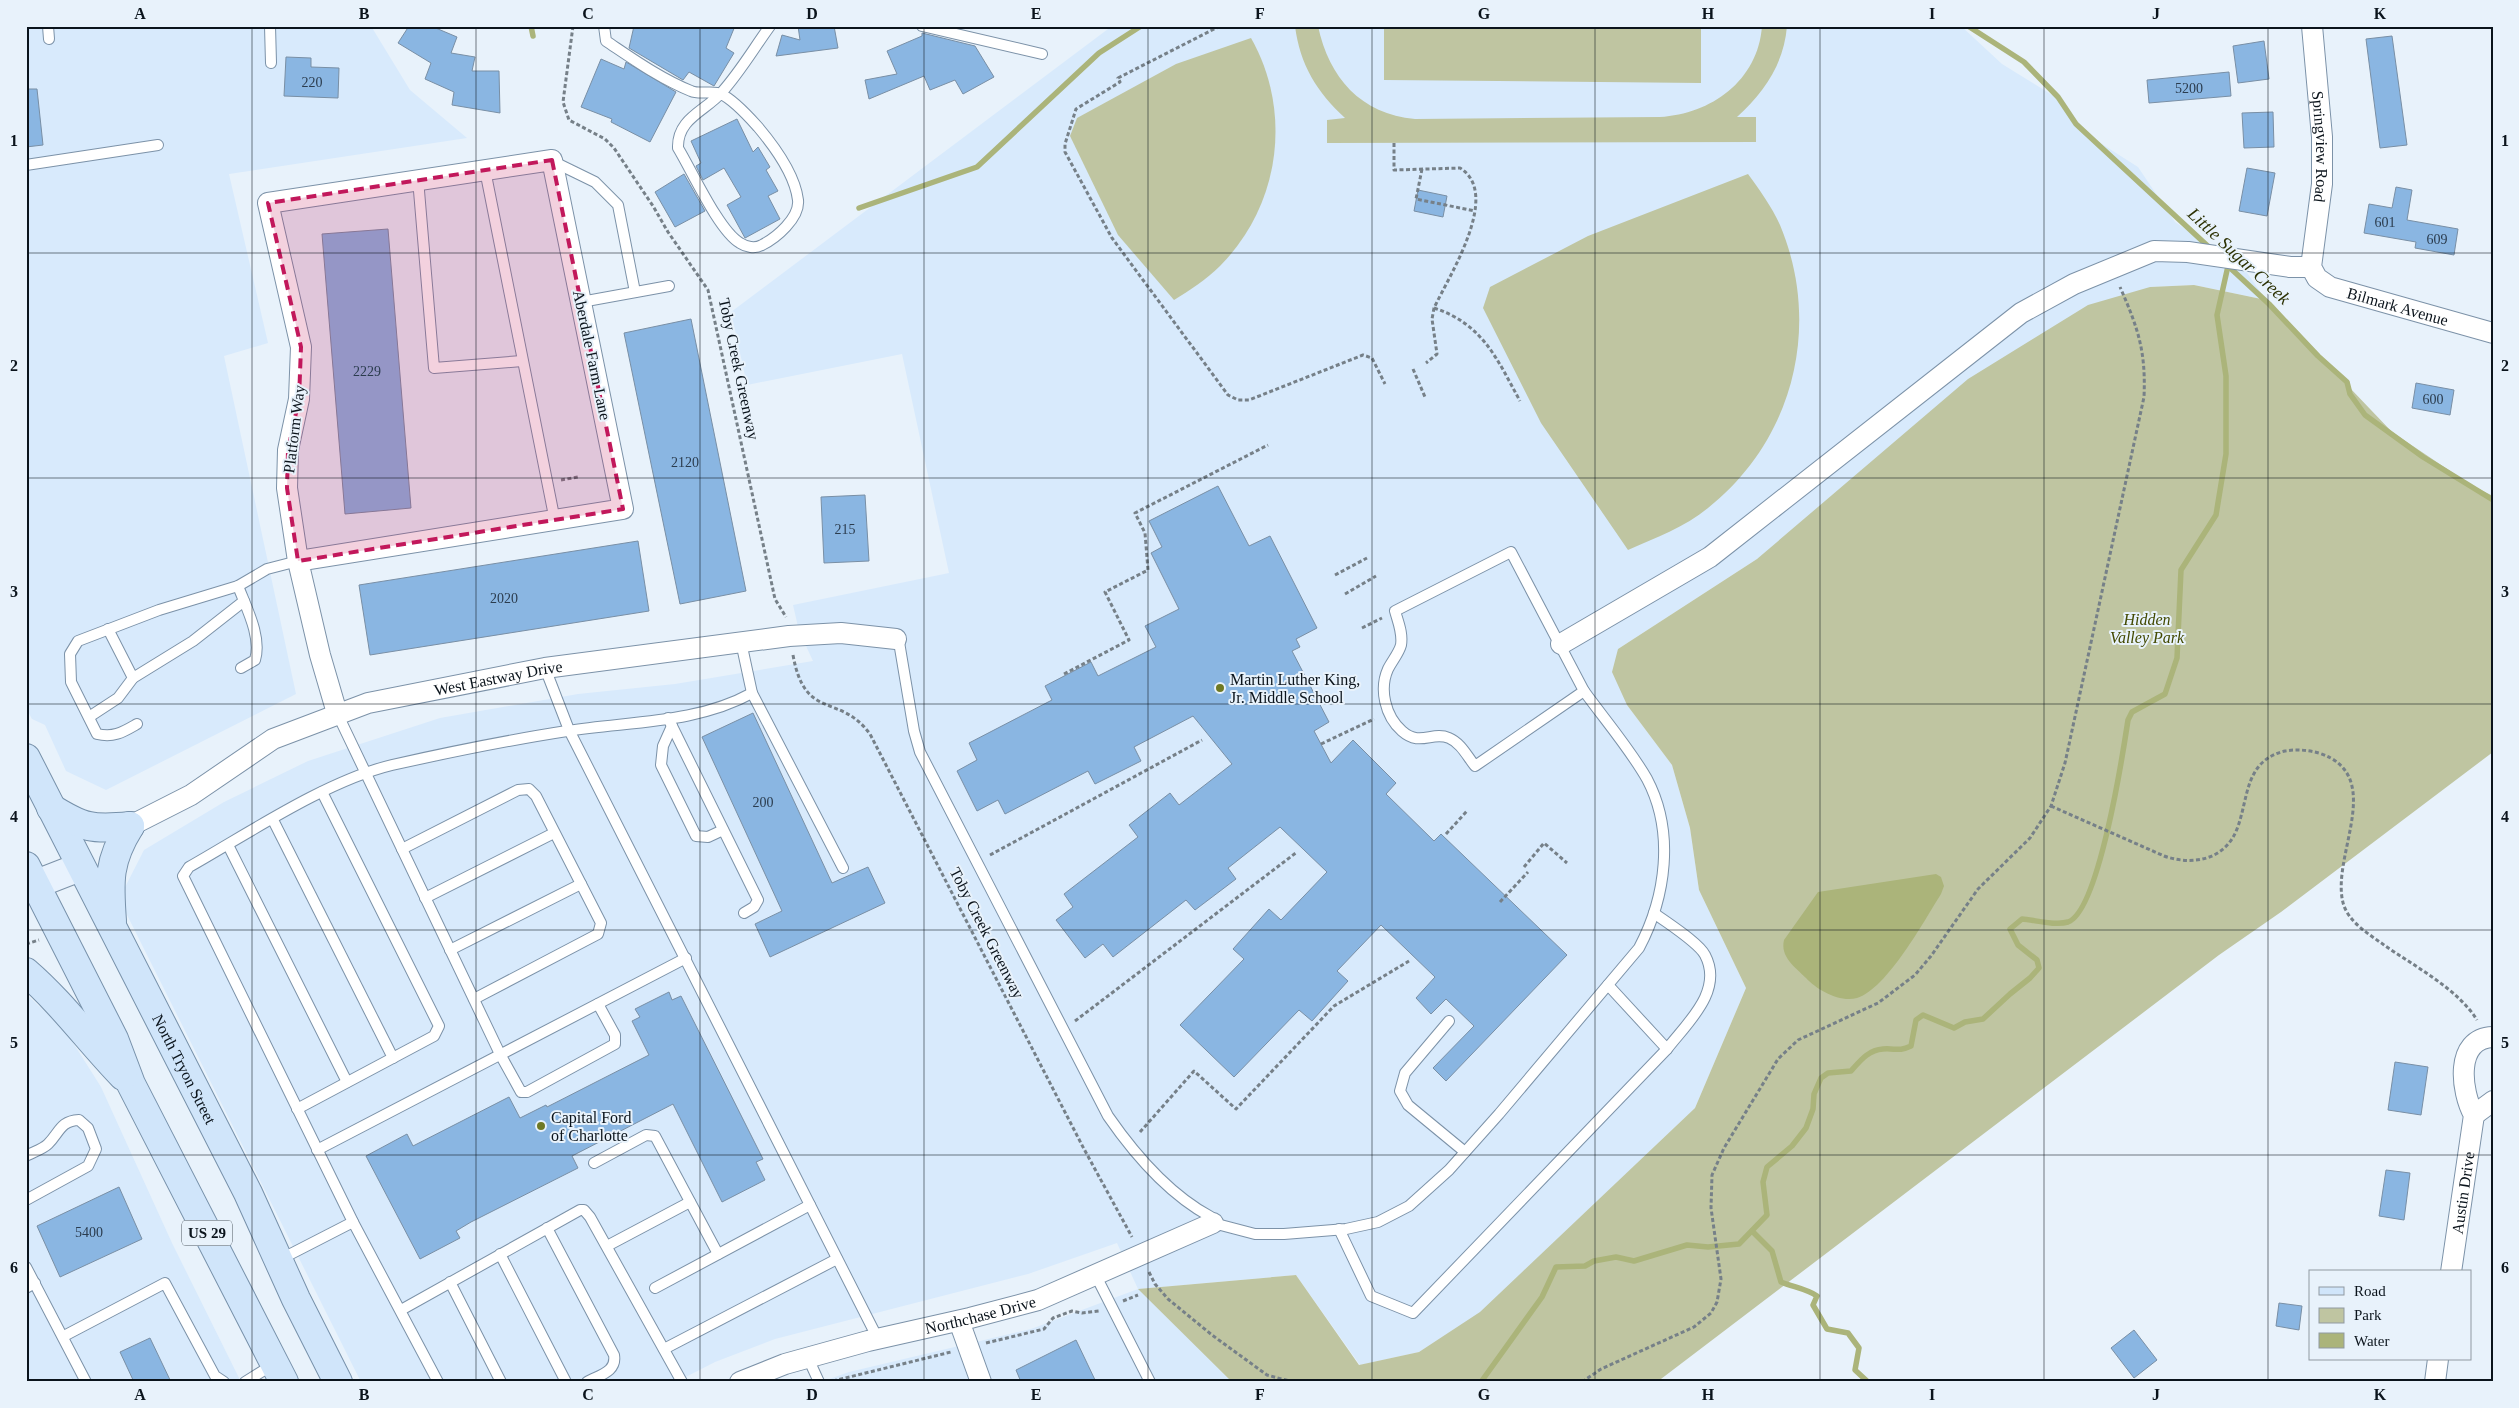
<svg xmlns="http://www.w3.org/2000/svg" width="2519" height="1408" viewBox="0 0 2519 1408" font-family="Georgia,serif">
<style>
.built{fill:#d8eafc}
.green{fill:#bfc5a1}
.water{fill:#abb47a}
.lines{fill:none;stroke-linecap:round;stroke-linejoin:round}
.stream{stroke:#abb47a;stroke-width:5.5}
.building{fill:#8ab6e2;stroke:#798fa5}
.service-casing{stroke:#7c92a8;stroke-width:12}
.minor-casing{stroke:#7c92a8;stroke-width:22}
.secondary-casing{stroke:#7c92a8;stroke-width:30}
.primary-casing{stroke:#7791aa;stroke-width:30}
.path{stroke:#768088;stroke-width:3;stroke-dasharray:4 2.5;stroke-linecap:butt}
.service{stroke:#fff;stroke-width:10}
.minor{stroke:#fff;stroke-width:20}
.secondary{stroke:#e8f2fd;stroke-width:28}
.primary{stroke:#d0e5fa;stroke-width:28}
.marked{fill:#c2185b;fill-opacity:0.2;stroke:#c2185b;stroke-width:4;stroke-dasharray:10 6;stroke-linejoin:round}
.grid{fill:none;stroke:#0b141c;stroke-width:1;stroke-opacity:0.55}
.poi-dot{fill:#6f7924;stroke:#e8f2fb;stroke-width:2}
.labels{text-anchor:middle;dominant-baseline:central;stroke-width:4;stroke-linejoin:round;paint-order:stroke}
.number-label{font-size:14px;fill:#2b3c4e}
.shield{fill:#e8f2fb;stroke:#4d575f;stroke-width:1}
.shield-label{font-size:15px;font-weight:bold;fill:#0b141c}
.street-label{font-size:16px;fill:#0b141c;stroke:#e8f2fb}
.park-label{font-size:16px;font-style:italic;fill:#424901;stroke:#e8f2fb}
.poi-label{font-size:16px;fill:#0b141c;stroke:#e8f2fb;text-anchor:start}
.water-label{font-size:18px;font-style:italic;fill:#2d3204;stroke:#e8f2fb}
.neatline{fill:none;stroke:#0b141c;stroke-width:2}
.grid-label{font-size:16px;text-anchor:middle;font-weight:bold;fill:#0b141c}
</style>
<rect width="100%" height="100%" fill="#e8f2fb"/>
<g class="built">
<path d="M26,26H371L410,90L467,138L229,174L268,343L224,356L296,694L106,790L66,771L45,725L32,719L26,708Z"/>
<path d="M1112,26H1961L2002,64L2057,98L2083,132L2138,167L2175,222L2243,267L2266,300L2194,285L2150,287L1757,559L1618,649L1627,705L1672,765L1690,828L1699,890L1746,988L1695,1108L1480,1313L1419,1352L1360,1365L1296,1275L1139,1289L1232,1382H821L849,1372L1031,1329L1138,1289L1117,1243L1028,1274L775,1339L715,1362L676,1382H361L119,899L144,850L224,802L308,761L440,718L578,694L675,684L813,661L799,631L793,605L949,573L902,354L747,385L731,312Z"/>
<path d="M26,994L65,1030L101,1087L172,1243L241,1382H26Z"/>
</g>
<g class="green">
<path d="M1295,26H1318C1329,78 1361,114 1415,119L1660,117C1711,114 1758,81 1762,26H1787C1784,64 1764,92 1737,117H1756V142L1327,143V120L1345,118C1317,92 1300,65 1295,26Z"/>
<path d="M1384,26H1701V83L1384,80Z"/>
<path d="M1251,38C1293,112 1280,206 1220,266C1206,280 1190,290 1174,300L1118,235L1070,136L1077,118L1176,64Z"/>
<path d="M1748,174C1759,189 1772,207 1780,225C1822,325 1794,440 1708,508C1685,527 1655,538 1628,550L1541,423L1483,308L1490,287L1588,236Z"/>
<path d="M2194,285L2266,300L2392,432L2471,485L2493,496V752L2281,912L2219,955L1657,1382H1232L1138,1289L1296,1275L1359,1365L1419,1352L1480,1312L1695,1108L1746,988L1699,890L1690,828L1672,765L1627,705L1612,672L1618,649L1757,559L1968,379L2088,305L2150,287Z"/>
</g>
<path class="water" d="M1936,874L1941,877L1944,886L1941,894C1924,921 1887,989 1857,998C1840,1003 1817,990 1806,978C1795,967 1780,957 1784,940L1818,892Z"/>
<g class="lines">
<g class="stream">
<path d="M531,26L533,36"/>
<path d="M1968,26L2024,62L2058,97L2076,124L2212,250"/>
<path d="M859,208L977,167L1099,53L1141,26"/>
<path d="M2227,265L2269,304L2318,356L2347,382L2350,394L2365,415L2423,457L2493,500"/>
<path d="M1752,1231L1772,1251L1781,1282C1793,1287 1807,1289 1817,1296L1813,1305L1827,1329L1848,1333L1859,1348L1855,1370L1868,1382"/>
<path d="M1481,1382L1542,1297L1556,1267L1585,1266L1594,1261L1616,1257L1634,1261L1687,1245L1708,1247L1739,1244L1767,1215L1763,1182L1767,1167L1792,1146L1806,1128L1813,1109L1814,1094L1821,1078L1828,1073L1851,1071C1860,1061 1868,1050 1883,1049C1896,1048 1898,1052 1911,1046L1916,1020L1923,1015L1954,1028L1965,1022L1983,1019L2010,994L2030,978L2039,968L2037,960L2018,945L2010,929L2022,919C2035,920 2055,926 2068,922C2099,911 2123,753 2128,720L2132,712L2165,694L2177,658L2181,570L2216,515L2226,454V376L2217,315L2228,266"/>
</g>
</g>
<g class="building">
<path d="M409,26H431L457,37L451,53L475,57L472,71H499L500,113L452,105L454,92L425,79L431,63L398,43Z"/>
<path d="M634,26H735L726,48L734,53L714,86L689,72L683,80L629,48Z"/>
<path d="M798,26H834L838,48L776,56L782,35L800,40Z"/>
<path d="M922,33L975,46L994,77L963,94L955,80L930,90L924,76L869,99L865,80L897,74L887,51L922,36Z"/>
<path d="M2392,36L2407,145L2380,148L2366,39Z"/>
<path d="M2264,41L2269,79L2238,83L2233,46Z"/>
<path d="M286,57L311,58V67L339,68L338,98L284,96Z"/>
<path d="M601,59L624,69L626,62L676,92L650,142L611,122L612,119L581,107Z"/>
<path d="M2229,72L2231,96L2149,103L2147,80Z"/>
<path d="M26,89H37L43,145L26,147Z"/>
<path d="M2273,112L2274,147L2244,148L2242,113Z"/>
<path d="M737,119L753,152L758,147L770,167L766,170L778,191L768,196L780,219L745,238L727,205L741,197L724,168L703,180L696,166L701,163L691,141Z"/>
<path d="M2247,168L2275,173L2267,216L2239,211Z"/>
<path d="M684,174L705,211L675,227L655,192Z"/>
<path d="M2396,187L2412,190L2407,220L2458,229L2454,255L2415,248L2416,242L2364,233L2369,204L2392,208Z"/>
<path d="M1418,190L1447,196L1443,217L1414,211Z"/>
<path d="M388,229L411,508L345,514L322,234Z"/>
<path d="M691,319L746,591L680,604L624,333Z"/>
<path d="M2416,383L2454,390L2450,415L2412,408Z"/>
<path d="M1218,486L1249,546L1270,536L1317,628L1296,639L1300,647L1292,651L1329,722L1314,731L1331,763L1353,740L1396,783L1386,794L1434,841L1441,834L1567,955L1446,1081L1433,1068L1474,1026L1446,999L1431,1014L1416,998L1435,977L1381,925L1337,971L1348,981L1312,1021L1299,1010L1234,1077L1180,1025L1244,959L1233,949L1269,909L1281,920L1327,872L1280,827L1228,868L1236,879L1195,910L1186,900L1113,957L1103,944L1085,958L1056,920L1073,907L1064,894L1138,837L1129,825L1170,793L1179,805L1232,764L1193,716L1134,747L1141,761L1095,784L1088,771L1005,814L998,800L977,811L957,771L977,760L969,743L1052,700L1045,686L1091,662L1098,676L1156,647L1145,626L1179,609L1151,553L1162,547L1149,521Z"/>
<path d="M865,495L869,561L824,563L821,497Z"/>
<path d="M638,541L649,611L370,655L359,585Z"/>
<path d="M753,713L832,883L868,867L885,903L770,957L755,924L782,911L702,737Z"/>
<path d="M669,992L672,1000L681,996L763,1159L756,1162L765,1180L722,1202L673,1104L572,1156L578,1168L471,1222L456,1231L460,1238L420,1259L366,1156L407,1134L413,1146L509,1097L520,1118L546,1105L547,1107L649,1055L632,1021L640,1017L635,1009Z"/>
<path d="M2395,1062L2428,1067L2421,1115L2388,1110Z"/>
<path d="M2386,1170L2410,1173L2404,1220L2379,1216Z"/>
<path d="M119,1187L142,1239L60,1277L37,1226Z"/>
<path d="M2279,1303L2302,1306L2299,1330L2276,1326Z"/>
<path d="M2134,1330L2157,1360L2134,1378L2111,1348Z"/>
<path d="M150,1338L171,1382H134L120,1352Z"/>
<path d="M1076,1340L1096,1382H1021L1016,1370Z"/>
</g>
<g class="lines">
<defs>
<g id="service">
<path d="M48,26L49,39"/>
<path d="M270,26L271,63"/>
<path d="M604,26L606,41C633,59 661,79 691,91C700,95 712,90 721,94C734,100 749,117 758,127C774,146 795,175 798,200C800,218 776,238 762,245C755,249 746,247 740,243C719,231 692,171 678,148C677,118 706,111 722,92C740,72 754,48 770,26"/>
<path d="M922,26L1042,54"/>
<path d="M552,161L595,182L618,205L635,292"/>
<path d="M26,165L158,145"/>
<path d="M485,170L555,521"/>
<path d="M418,179L434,368L522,361"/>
<path d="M581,302L669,286"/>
<path d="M1511,552L1584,691L1475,766C1467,756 1461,743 1449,738C1432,731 1420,747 1402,731C1385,716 1379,689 1388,669C1392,661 1399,653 1401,645C1403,633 1398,622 1395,611Z"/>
<path d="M238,586C246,607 262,637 255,660L241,668"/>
<path d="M108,629L133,678"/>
<path d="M896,639L899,642L914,731L920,752L1108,1116C1135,1155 1168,1194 1211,1217L1213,1223L1255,1234H1284L1346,1229L1378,1222L1409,1206L1449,1170L1499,1114L1639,948C1666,897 1675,832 1647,779C1630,749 1605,720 1584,691"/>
<path d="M741,642L752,693L843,868"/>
<path d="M545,668L569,730L878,1339"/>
<path d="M337,713L500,1054L521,1092H527L615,1044V1035L598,1004"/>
<path d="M89,717L118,698L133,678L193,641L244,601"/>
<path d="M668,718L758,900L754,907L744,913"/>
<path d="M137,724C123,732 114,738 97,734L71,682L70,654L78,641L159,610L238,586L267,569L298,561"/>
<path d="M672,726L663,746L661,765L696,836L708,837L723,830"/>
<path d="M273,820L393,1058"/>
<path d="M228,845L347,1082"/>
<path d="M402,849L518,790L529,789L536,796L601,923L598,934L474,999"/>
<path d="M425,898L554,833"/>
<path d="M450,950L581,884"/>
<path d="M1608,985L1667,1049C1687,1023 1724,991 1705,955C1698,942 1667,923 1654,913"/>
<path d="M1449,1021L1405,1073L1400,1091L1408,1105L1465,1152"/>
<path d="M297,1109L434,1036L439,1026L322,792"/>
<path d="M317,1150L686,958"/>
<path d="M26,1156C33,1152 43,1149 48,1144C60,1132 60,1121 79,1120L88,1128L96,1149L88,1166L26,1200"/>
<path d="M594,1163L646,1135L655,1136L718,1254"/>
<path d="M547,1228L614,1355C617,1372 599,1375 587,1382"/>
<path d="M1339,1229L1371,1296L1413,1313L1667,1049"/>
<path d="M607,1246L690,1202"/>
<path d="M500,1254L566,1382"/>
<path d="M279,1260L353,1222"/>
<path d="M26,1267L86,1382"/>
<path d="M1095,1274L1150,1382"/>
<path d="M450,1282L501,1382"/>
<path d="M26,1288L35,1283"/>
<path d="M655,1288L810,1205"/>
<path d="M401,1310L580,1210H584L590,1217L682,1382"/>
<path d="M64,1336L165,1283L215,1376L224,1382"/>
<path d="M664,1349L837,1259"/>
<path d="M808,1358L819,1382"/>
<path d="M245,1382L274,1364"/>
<path d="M438,1382L353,1222L183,876L189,867C249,833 326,781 392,765C450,752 509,740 567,731C629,721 696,724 752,693"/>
</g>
<g id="minor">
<path id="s1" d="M2312,26L2322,137V184L2311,267L2317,278L2330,287L2493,333"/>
<path d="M298,561L623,509L552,160L268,203L301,347L299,399L288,450L287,488L298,561L320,655L337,713"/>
<path d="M1561,644L1710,557L2021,313L2074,284L2154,251L2188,252L2290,267H2311"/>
<path id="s2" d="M130,826L191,795L273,739L368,703L545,668L789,636L841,633L896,639"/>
<path d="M2474,1115L2493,1101"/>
<path id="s3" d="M2451,1272L2474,1115C2461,1092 2454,1038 2493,1037"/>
<path d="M959,1321L981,1382"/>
<path id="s4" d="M740,1382L785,1364L868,1341L970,1318L1038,1300L1213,1223"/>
<path d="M2435,1382L2438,1359"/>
</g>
<path id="secondary" d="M26,888L80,867"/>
<g id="primary">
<path id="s5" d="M26,758L248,1193L296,1299L338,1382"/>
<path d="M51,808C83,828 93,830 130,826"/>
<path d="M26,866L114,1039L131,1084L284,1382"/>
<path d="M112,921C109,881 108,861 130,826"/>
<path d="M26,972C62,1003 90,1042 123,1076"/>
</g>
</defs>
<use href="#service" class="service-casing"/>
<use href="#minor" class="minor-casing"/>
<use href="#secondary" class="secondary-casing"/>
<use href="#primary" class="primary-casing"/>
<g class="path">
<path d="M573,26L563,102L569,120L605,139L614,148L653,206L668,232L708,290L775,599L786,617"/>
<path d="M1220,26L1118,78L1120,82L1076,109L1065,144V152L1112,238L1228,395L1238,400H1249L1363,355L1372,358L1385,384"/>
<path d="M1394,143V170L1460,168C1502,194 1449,276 1434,308L1432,319L1437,354L1426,363"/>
<path d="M1422,169L1416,199L1475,211"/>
<path d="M1434,308C1483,324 1497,359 1520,401"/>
<path d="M1413,369L1425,397"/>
<path d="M561,480L578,477"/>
<path d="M1335,575L1367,558"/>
<path d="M1345,594L1376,576"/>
<path d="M1362,628L1382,618"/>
<path d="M793,655C805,722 839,692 870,734L1084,1149L1132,1237"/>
<path d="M1064,674L1129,640L1105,592L1148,570L1145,533L1135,513L1268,445"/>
<path d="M1321,744L1374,719"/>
<path d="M2051,806L2164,856C2193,866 2225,860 2237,829C2249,798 2244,761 2285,751C2296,749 2308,750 2319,753C2389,776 2328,859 2344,906C2351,924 2369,934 2384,945C2414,966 2458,989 2477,1020"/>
<path d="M1446,834L1467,811"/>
<path d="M990,855L1202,740"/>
<path d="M1524,867L1544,843L1567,863"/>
<path d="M1500,902L1528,872"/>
<path d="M26,944L39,940"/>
<path d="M1075,1021L1297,852"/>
<path d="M1140,1132L1194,1071L1236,1109L1334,1006L1409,961"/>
<path d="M1149,1272L1155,1284L1168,1299L1212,1335L1267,1375L1293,1382"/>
<path d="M1123,1301L1138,1295"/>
<path d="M986,1343L1044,1329L1053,1318L1072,1311L1082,1313L1099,1311"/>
<path d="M833,1381L951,1352"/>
<path d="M1582,1382L1601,1369L1694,1327L1711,1313L1717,1302L1721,1279L1711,1208L1712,1175L1724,1148L1778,1059L1798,1040L1878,1003L1915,975L1931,956L1978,889L2030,838L2051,806L2065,763L2144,397C2146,351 2138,328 2120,287"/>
</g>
<use href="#service" class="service"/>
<use href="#minor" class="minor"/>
<use href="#secondary" class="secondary"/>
<use href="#primary" class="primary"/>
</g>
<path class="marked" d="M552,160L623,509L298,561L287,488L288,450L299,399L301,347L268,203Z"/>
<path class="grid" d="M252,26V1382M476,26V1382M700,26V1382M924,26V1382M1148,26V1382M1372,26V1382M1595,26V1382M1820,26V1382M2044,26V1382M2268,26V1382M26,253H2493M26,478H2493M26,704H2493M26,930H2493M26,1155H2493"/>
<g class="poi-dot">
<circle cx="1220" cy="688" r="5"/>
<circle cx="541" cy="1126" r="5"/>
</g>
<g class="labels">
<g class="number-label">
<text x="312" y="82">220</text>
<text x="2189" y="88">5200</text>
<text x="2385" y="222">601</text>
<text x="2437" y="239">609</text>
<text x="367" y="371">2229</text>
<text x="2433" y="399">600</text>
<text x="685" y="462">2120</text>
<text x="845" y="529">215</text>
<text x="504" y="598">2020</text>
<text x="763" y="802">200</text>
<text x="89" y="1232">5400</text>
</g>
<rect class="shield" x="182" y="1220.5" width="50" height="25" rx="4"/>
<g class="shield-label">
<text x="207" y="1233">US 29</text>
</g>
<g class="street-label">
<text stroke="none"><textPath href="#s1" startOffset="121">Springview Road</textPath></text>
<text stroke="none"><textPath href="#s1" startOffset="341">Bilmark Avenue</textPath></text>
<text transform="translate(592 355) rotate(78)">Aberdale Farm Lane</text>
<text transform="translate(739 369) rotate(78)">Toby Creek Greenway</text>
<text transform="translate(294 429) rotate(-83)">Platform Way</text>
<text stroke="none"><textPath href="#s2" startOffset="402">West Eastway Drive</textPath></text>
<text transform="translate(987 933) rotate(63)">Toby Creek Greenway</text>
<text stroke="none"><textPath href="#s5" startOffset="349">North Tryon Street</textPath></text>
<text stroke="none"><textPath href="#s3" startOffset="80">Austin Drive</textPath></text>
<text stroke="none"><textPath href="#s4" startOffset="250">Northchase Drive</textPath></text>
</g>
<g class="park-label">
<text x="2147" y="619">Hidden<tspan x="2147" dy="18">Valley Park</tspan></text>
</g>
<g class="poi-label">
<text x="1230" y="679">Martin Luther King,<tspan x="1230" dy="18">Jr. Middle School</tspan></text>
<text x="551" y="1117">Capital Ford<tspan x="551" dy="18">of Charlotte</tspan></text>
</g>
<g class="water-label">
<text transform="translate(2239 256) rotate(43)">Little Sugar Creek</text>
</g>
</g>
<rect width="2519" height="1408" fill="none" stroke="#e8f2fb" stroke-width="55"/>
<rect x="2309" y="1270" width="162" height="90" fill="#e8f2fb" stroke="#9099a2"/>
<rect x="2319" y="1287" width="25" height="8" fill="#d0e5fa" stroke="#9099a2"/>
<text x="2354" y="1296" font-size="15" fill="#0b141c">Road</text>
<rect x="2319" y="1308" width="25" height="15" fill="#bfc5a1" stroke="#9099a2"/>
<text x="2354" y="1320" font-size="15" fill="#0b141c">Park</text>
<rect x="2319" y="1333" width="25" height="15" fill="#abb47a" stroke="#9099a2"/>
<text x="2354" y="1346" font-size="15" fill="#0b141c">Water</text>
<rect x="28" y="28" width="2464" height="1352" class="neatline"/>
<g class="grid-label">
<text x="140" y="19">A</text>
<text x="364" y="19">B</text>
<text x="588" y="19">C</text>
<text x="812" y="19">D</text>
<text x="1036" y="19">E</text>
<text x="1260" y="19">F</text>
<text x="1484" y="19">G</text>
<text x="1708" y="19">H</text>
<text x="1932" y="19">I</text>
<text x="2156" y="19">J</text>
<text x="2380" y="19">K</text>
<text x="14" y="146">1</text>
<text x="2505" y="146">1</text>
<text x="14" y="371">2</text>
<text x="2505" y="371">2</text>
<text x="14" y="597">3</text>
<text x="2505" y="597">3</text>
<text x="14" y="822">4</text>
<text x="2505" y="822">4</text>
<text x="14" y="1048">5</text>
<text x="2505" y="1048">5</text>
<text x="14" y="1273">6</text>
<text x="2505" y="1273">6</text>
<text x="140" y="1400">A</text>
<text x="364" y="1400">B</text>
<text x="588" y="1400">C</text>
<text x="812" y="1400">D</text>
<text x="1036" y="1400">E</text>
<text x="1260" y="1400">F</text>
<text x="1484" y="1400">G</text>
<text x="1708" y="1400">H</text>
<text x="1932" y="1400">I</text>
<text x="2156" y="1400">J</text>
<text x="2380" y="1400">K</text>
</g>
</svg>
